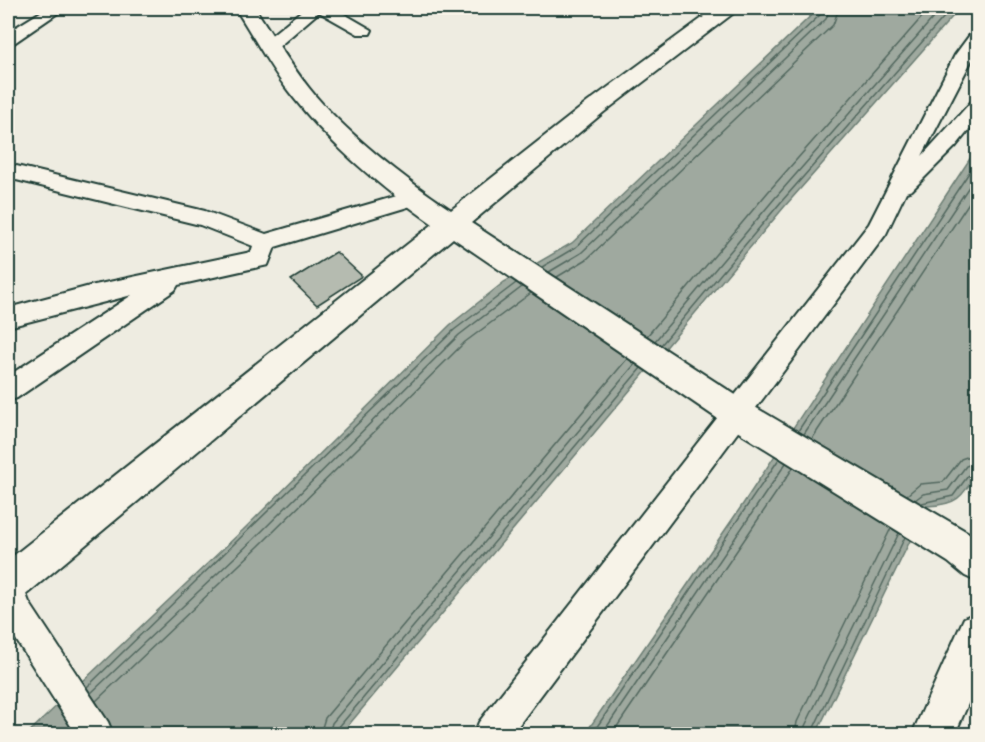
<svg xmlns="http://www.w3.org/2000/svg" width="985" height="742" viewBox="0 0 985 742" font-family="Pangolin,sans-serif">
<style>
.water{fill:#9fa99f;stroke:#6c7e74;stroke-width:1.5}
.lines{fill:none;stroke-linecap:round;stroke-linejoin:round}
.shore{stroke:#52685f;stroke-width:1.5}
.building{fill:#b5bbb0;stroke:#1f3d34;stroke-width:1.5}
.minor-casing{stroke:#1f3d34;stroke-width:4}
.tertiary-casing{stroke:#1f3d34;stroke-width:4}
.minor{fill:#f7f3e8;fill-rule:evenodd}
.tertiary{fill:#f7f3e8;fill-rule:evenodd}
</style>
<rect width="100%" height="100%" fill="#eeece1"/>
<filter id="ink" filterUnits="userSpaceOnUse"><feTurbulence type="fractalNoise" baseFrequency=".0167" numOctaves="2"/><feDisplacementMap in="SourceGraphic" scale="12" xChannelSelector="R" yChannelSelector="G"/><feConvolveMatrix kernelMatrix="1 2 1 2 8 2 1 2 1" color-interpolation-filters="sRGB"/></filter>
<g filter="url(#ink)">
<g class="water">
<path d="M819,8H960L785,206L341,734H27L243,530L450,325L504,282L572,243Z"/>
<path d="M977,148V472C962,497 958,505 927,506L816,734H585L743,504Z"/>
</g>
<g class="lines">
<g class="shore">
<path d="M542,267L576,247L821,14L823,8"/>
<path d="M549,272L581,253L826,19L830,8"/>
<path d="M557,277L587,259L833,25L839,8"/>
<path d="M647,336L768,192L930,8"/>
<path d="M655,341L775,198L942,8"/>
<path d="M661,345L781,202L952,8"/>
<path d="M798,431L978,159"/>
<path d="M804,434L978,173"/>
<path d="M812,439L978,189"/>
<path d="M907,495L920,484L943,482L961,459L978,453"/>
<path d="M915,500L923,494L948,490L966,466L978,462"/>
<path d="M922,503L953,496L971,472L978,470"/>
<path d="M87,687L454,330L516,283"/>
<path d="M91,693L253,540L459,335L522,287"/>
<path d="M96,701L259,546L465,342L531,293"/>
<path d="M320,734L325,718L627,359"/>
<path d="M329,734L332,723L635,364"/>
<path d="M336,734L338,728L641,368"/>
<path d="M592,734L779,459"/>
<path d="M602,734L786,463"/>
<path d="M612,734L793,468"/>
<path d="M795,734L797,722L891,528"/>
<path d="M804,734L805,726L899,533"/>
<path d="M811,734L905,537"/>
</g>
</g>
<path class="building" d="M336,252L362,276L317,305L291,280Z"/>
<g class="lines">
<defs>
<g id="minor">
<path d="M47,8H65L14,43L8,44V32Z"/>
<path d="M305,8H334L372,30L370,34H358L319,12L276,49H264L262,45L264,41Z"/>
<path d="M685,8H706L723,17L715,22Z"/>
<path d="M978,31V48L922,156L971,102L978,100V119L956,146L912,190L906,192L886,234L512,734H474L479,722L869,224L955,55L972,32Z"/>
<path d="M8,164L205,211L266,234L414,191L421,193L424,198L421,203L275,247L268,265L178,285L175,290L17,398L8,401V376L132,295L8,327V308L90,286L251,252L253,246L200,225L8,178Z"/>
<path d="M8,571L19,576L29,602L108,722L113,734H76L8,627Z"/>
</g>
<g id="tertiary">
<path d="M235,8H255C272,34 289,63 309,88C342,130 406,180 451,210L588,102L716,8H738L735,12L604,112L471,223L748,403L974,536L978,539V582L965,576L948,562L724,423L453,238L22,598L8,603V560L433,224C383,189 331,146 293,97C271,70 254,37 235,8Z"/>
<path d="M978,612V681L955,734H912L964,618Z"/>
</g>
</defs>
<use href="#minor" class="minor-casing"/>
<use href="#tertiary" class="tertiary-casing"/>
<use href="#minor" class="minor"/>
<use href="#tertiary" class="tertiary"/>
</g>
</g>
<rect width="985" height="742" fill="none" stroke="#f7f3e8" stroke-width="30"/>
<rect x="15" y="15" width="955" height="712" fill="none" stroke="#1f3d34" stroke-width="2" filter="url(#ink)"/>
</svg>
